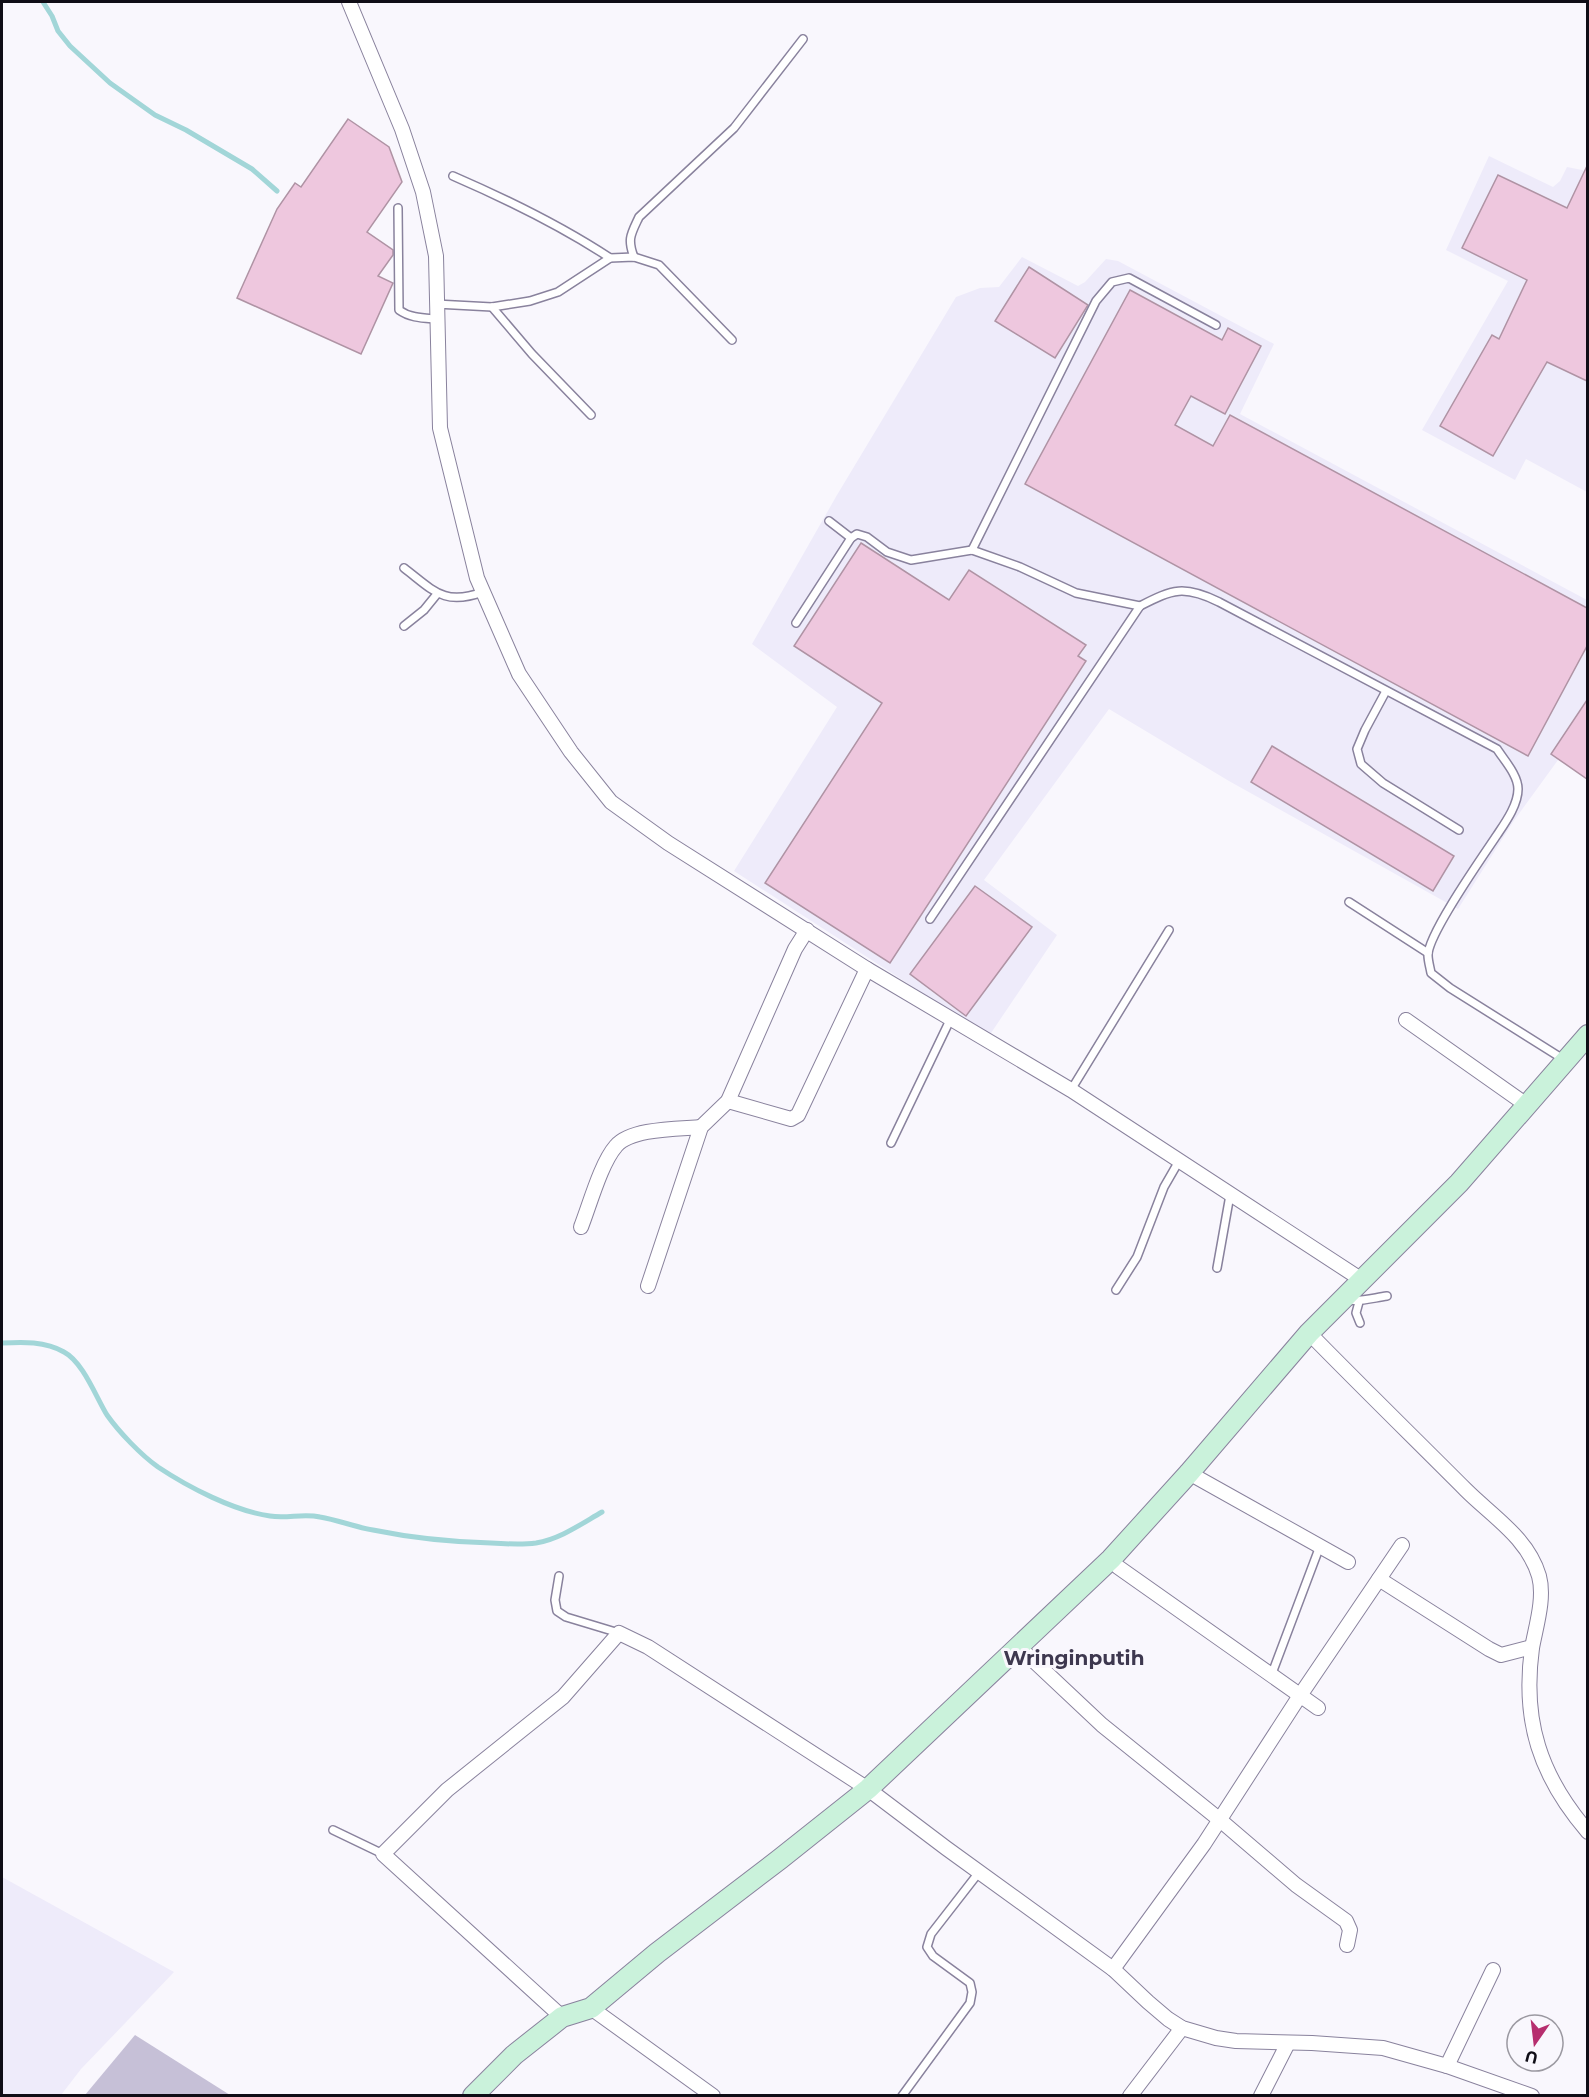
<svg xmlns="http://www.w3.org/2000/svg" width="1589" height="2097" viewBox="0 0 1589 2097" font-family="Montserrat,sans-serif">
<style>
.built{fill:#eeebfa}
.green{fill:#c6c0d7}
.lines{fill:none;stroke-linecap:round;stroke-linejoin:round}
.stream{stroke:#a2d6d8;stroke-width:5}
.building{fill:#eec7de;stroke:#af93a4;stroke-width:1.5}
.lane-casing{stroke:#89829d;stroke-width:10}
.street-casing{stroke:#89829d;stroke-width:16}
.secondary-casing{stroke:#89829d;stroke-width:22}
.lane{stroke:#fff;stroke-width:7}
.street{stroke:#fff;stroke-width:14}
.secondary{stroke:#caf2db;stroke-width:20}
.labels{text-anchor:middle;dominant-baseline:central;stroke-width:6;stroke-linejoin:round;paint-order:stroke}
.quarter-label{font-size:20px;font-weight:bold;fill:#3e384f;stroke:#f9f7fd}
</style>
<rect width="100%" height="100%" fill="#f9f7fd"/>
<g class="built">
<path d="M1489,156L1553,187L1560,181L1567,167L1587,171V492L1526,459L1515,480L1422,430L1508,281L1446,250Z"/>
<path d="M1022,257L1078,286L1085,282L1106,259L1118,261L1274,344L1240,414L1587,600V779L1558,760L1513,822L1458,909L1229,781L1109,709L984,880L1057,935L989,1036L734,871L837,707L752,644L837,495L956,297L980,288L999,287Z"/>
<path d="M2,1877L174,1972L81,2069L61,2095H2Z"/>
</g>
<path class="green" d="M135,2035L230,2095H85Z"/>
<g class="lines">
<g class="stream">
<path d="M43,2L52,16L58,31L70,46L110,83L155,115L186,130L252,169L277,191"/>
<path d="M2,1343C23,1342 45,1341 64,1352C83,1362 96,1397 107,1415C119,1432 141,1455 158,1467C188,1487 234,1511 270,1516C287,1519 303,1513 320,1517C338,1520 355,1527 373,1530C412,1538 451,1542 491,1543C506,1544 521,1545 536,1543C560,1539 581,1524 602,1512"/>
</g>
</g>
<g class="building">
<path d="M348,119L389,147L402,182L367,232L393,250V255L378,276L393,283L361,354L237,298L277,209L295,183L301,187Z"/>
<path d="M1587,166V381L1547,362L1493,456L1440,426L1492,335L1499,339L1527,280L1462,248L1498,175L1567,208Z"/>
<path d="M1029,267L1088,305L1055,358L995,321Z"/>
<path d="M1130,290L1222,340L1228,328L1261,346L1225,414L1191,396L1175,425L1213,446L1230,415L1587,608V646L1528,756L1025,484Z"/>
<path d="M861,543L949,600L969,570L1086,645L1078,656L1086,661L890,963L765,883L882,703L794,646Z"/>
<path d="M1587,700V779L1551,754Z"/>
<path d="M1272,746L1454,856L1433,891L1251,782Z"/>
<path d="M975,886L1032,927L966,1016L910,974Z"/>
</g>
<g class="lines">
<defs>
<g id="lane">
<path d="M453,176C506,199 563,227 610,258"/>
<path d="M398,208L399,310C410,318 423,318 436,319"/>
<path d="M634,257C627,239 631,234 639,217L734,128L803,39"/>
<path d="M436,304L492,307L530,301L558,292L610,258L634,257L659,265L732,340"/>
<path d="M492,307L532,354L591,415"/>
<path d="M829,521L851,538"/>
<path d="M972,550L1096,301L1112,282L1129,278L1216,325"/>
<path d="M404,568C434,591 444,606 483,592"/>
<path d="M796,623L851,538L857,534L867,537L887,552L911,560L972,550L1020,567L1076,593L1140,606"/>
<path d="M404,626L424,610L437,594"/>
<path d="M1386,691L1365,730L1357,749L1361,764L1383,783L1459,830"/>
<path d="M1349,902L1428,953"/>
<path d="M930,919L1140,606C1173,589 1184,585 1219,602L1497,749C1504,760 1518,775 1518,789C1518,805 1505,823 1497,835C1483,856 1428,934 1428,955C1428,961 1430,967 1431,973L1450,988L1563,1059"/>
<path d="M1071,1090L1169,930"/>
<path d="M891,1143L951,1018"/>
<path d="M1217,1268L1230,1195"/>
<path d="M1116,1290L1137,1257L1164,1187L1179,1161"/>
<path d="M1347,1298L1348,1300C1361,1302 1373,1298 1387,1296"/>
<path d="M1359,1302L1356,1313L1360,1323"/>
<path d="M559,1576L555,1600L557,1611L566,1617L619,1633"/>
<path d="M1271,1676L1320,1546"/>
<path d="M333,1830L383,1854"/>
<path d="M902,2096L970,2003L972,1992L970,1983L933,1956L927,1947L931,1934L980,1871"/>
</g>
<g id="street">
<path d="M349,2L402,129L423,192L436,256L440,428L477,578L519,674L571,752L611,802L668,843L867,969L1071,1090L1362,1280"/>
<path d="M1406,1020L1528,1106"/>
<path d="M728,1101L791,1119L798,1115L867,969"/>
<path d="M581,1227C590,1204 601,1163 616,1146C631,1128 679,1129 701,1127"/>
<path d="M648,1286L701,1127L728,1101L795,949L807,930"/>
<path d="M1309,1333C1361,1386 1414,1438 1466,1490C1492,1516 1528,1538 1539,1576C1545,1598 1536,1626 1532,1648C1522,1721 1540,1776 1588,1832"/>
<path d="M1189,1473L1348,1562"/>
<path d="M1111,1559L1118,1567L1318,1708"/>
<path d="M1379,1579L1489,1649L1501,1655L1532,1647"/>
<path d="M1018,1646L1102,1725L1220,1820L1296,1885L1346,1921L1350,1930L1347,1945"/>
<path d="M1113,1969L1204,1844L1299,1697L1402,1545"/>
<path d="M591,2008L713,2096"/>
<path d="M562,2017L383,1854L447,1790L563,1697L619,1633L648,1647L868,1789L946,1848L1113,1969L1148,2002L1168,2019L1182,2028L1216,2038L1236,2041L1312,2043L1383,2048L1447,2066L1532,2096"/>
<path d="M1447,2066L1493,1970"/>
<path d="M1130,2096L1182,2028"/>
<path d="M1261,2096L1288,2043"/>
</g>
<path id="secondary" d="M473,2096L514,2055L562,2017L591,2008L657,1953L780,1859L868,1789L1111,1559L1189,1473L1309,1333L1459,1183L1588,1035"/>
</defs>
<use href="#lane" class="lane-casing"/>
<use href="#street" class="street-casing"/>
<use href="#secondary" class="secondary-casing"/>
<use href="#lane" class="lane"/>
<use href="#street" class="street"/>
<use href="#secondary" class="secondary"/>
</g>
<g class="labels">
<g class="quarter-label">
<text x="1074" y="1658">Wringinputih</text>
</g>
</g>
<rect width="1589" height="2097" fill="none" stroke="#0f0d16" stroke-width="6"/>
<g transform="translate(1535 2043) rotate(194)"><circle r="28" fill="#f9f7fd" stroke="#9b99a1" stroke-width="1.5"/>
<path d="M0-4.5L10 22L0 15L-10 22Z" fill="#b62e6e"/>
<text y="-9" font-size="16" font-weight="bold" text-anchor="middle" fill="#0f0d16">U</text>
</g>
</svg>
